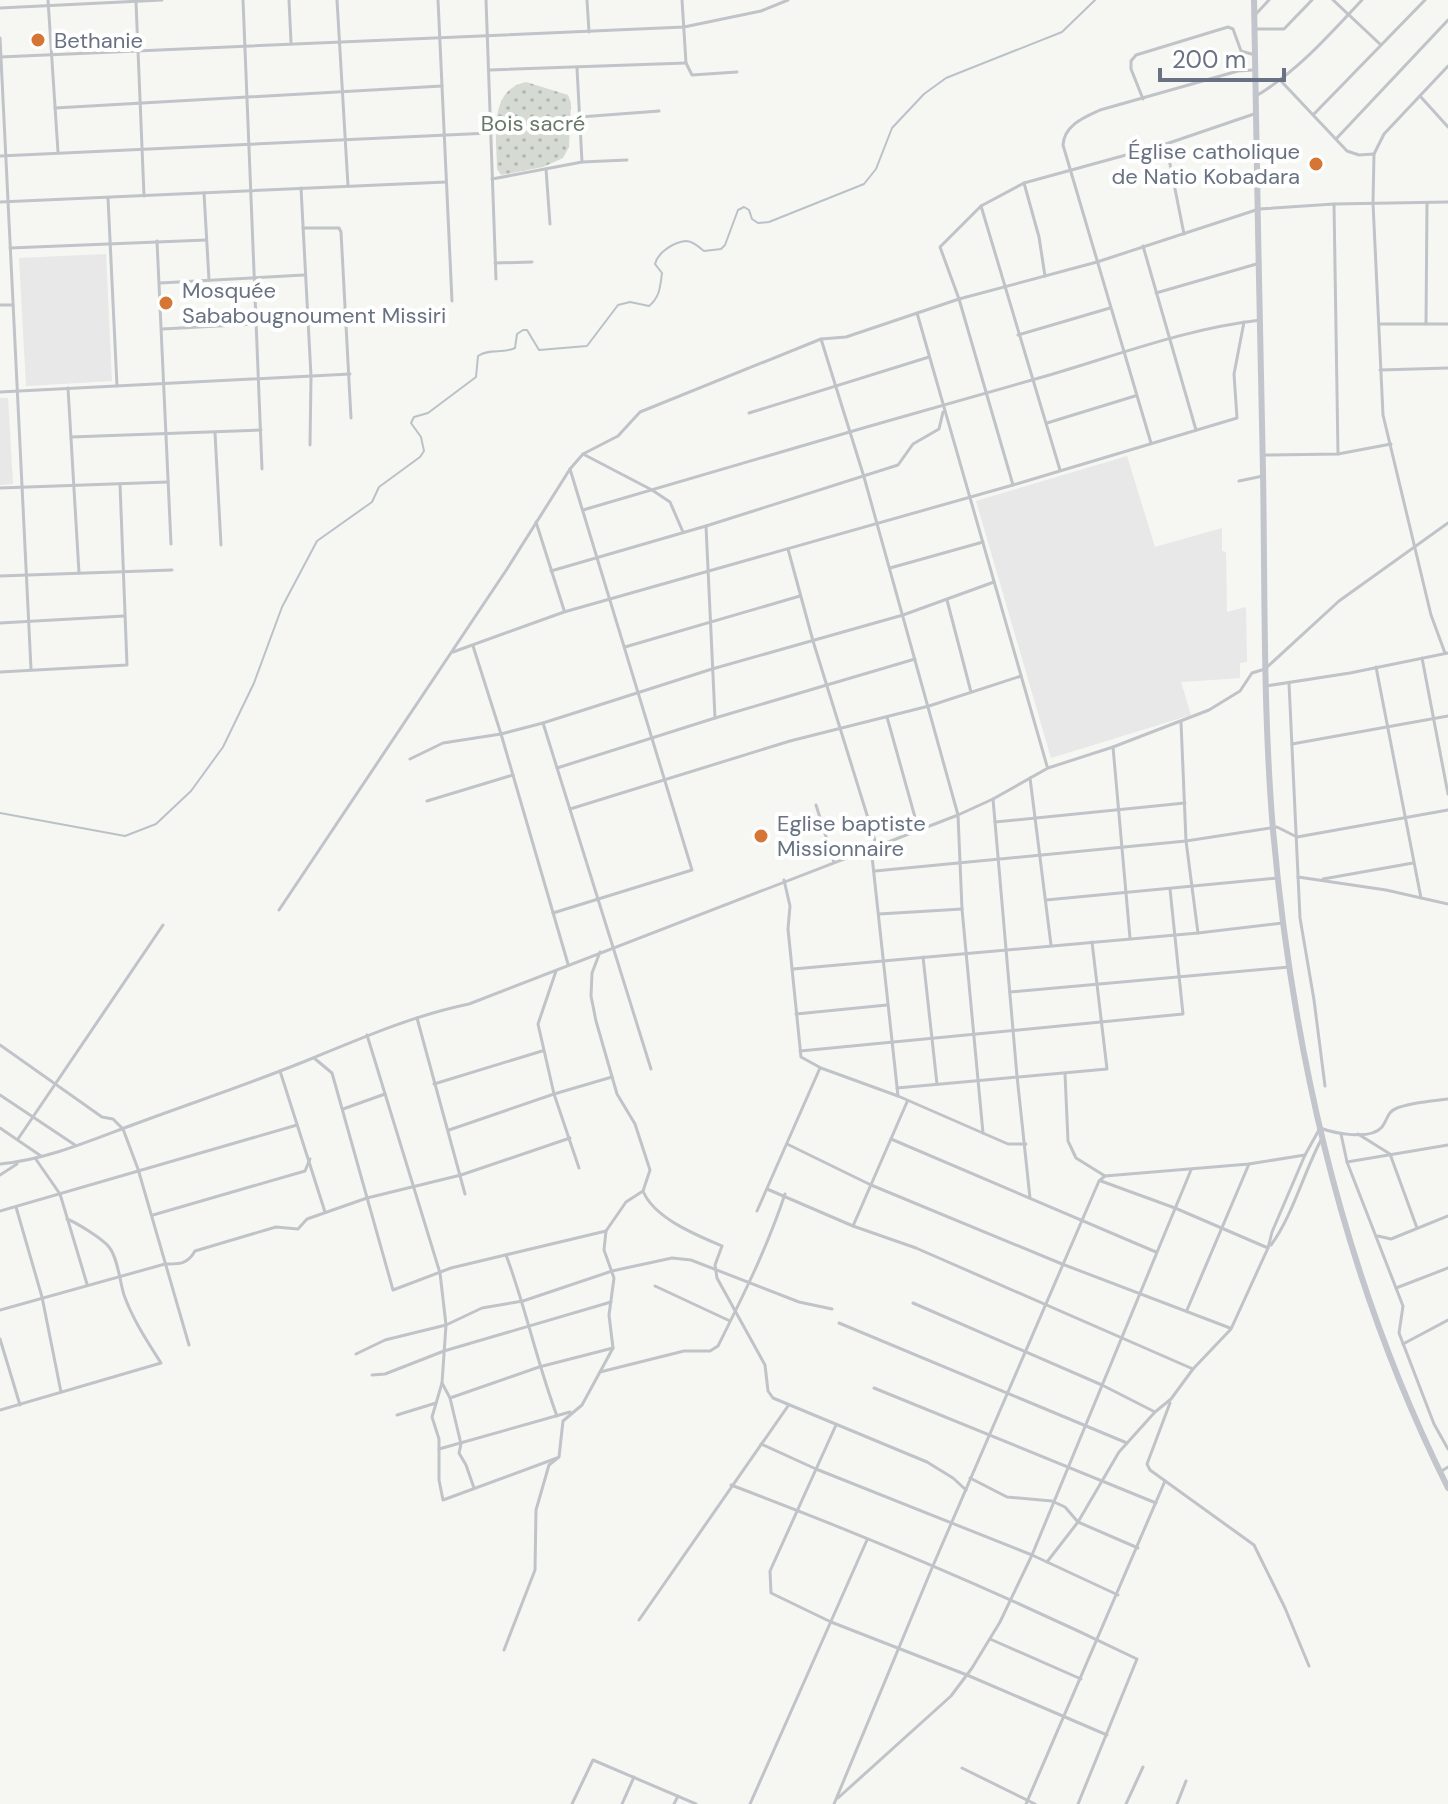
<svg xmlns="http://www.w3.org/2000/svg" width="1448" height="1804" viewBox="0 0 1448 1804" font-family="'DM Sans',sans-serif">
<style>
.built{fill:#e7e8e7}
.grass{fill:url(#grass-dots)}
.lines{fill:none;stroke-linecap:round;stroke-linejoin:round}
.stream{stroke:#bac2c8;stroke-width:2}
.minor{stroke:#c0c3c7;stroke-width:3}
.primary{stroke:#c2c5cc;stroke-width:6}
.poi-dot{fill:#d57635;stroke:#fff;stroke-width:3}
.labels{text-anchor:middle;dominant-baseline:central;stroke-width:8;stroke-linejoin:round;paint-order:stroke}
.poi-label{font-size:22px;fill:#687282;stroke:#fff;text-anchor:start}
.park-label{font-size:22px;fill:#677a66;stroke:#fff}
</style>
<defs>
<pattern id="grass-dots" width="8" height="8" patternUnits="userSpaceOnUse" patternTransform="scale(2)"><rect width="8" height="8" fill="#d5dbd3"/><path d="M2 2h.1M6 6h.1" fill="none" stroke="#b1b6b1" stroke-width="1.8" stroke-linecap="round"/></pattern>
</defs>
<rect width="100%" height="100%" fill="#f6f6f3"/>
<g class="built">
<path d="M106,254L112,381L26,386L19,258Z"/>
<path d="M0,398H8L13,484L0,485Z"/>
<path d="M1127,456L1155,547L1222,528V551L1226,552L1227,612L1246,607L1247,662L1240,663V678L1181,682L1191,715L1051,758L976,501Z"/>
</g>
<path class="grass" d="M526,82L568,95L571,103L569,147L563,158L543,167L501,175L497,169C497,139 487,90 526,82Z"/>
<g class="lines">
<path class="stream" d="M0,813L125,836L156,824L191,791L223,747L254,683L282,607L317,541L372,502L379,487L420,457L424,451L421,437L411,423L414,417L428,413L476,377L478,356C490,348 502,354 515,348L517,334L523,330H527L539,350L587,346L618,305L630,302L649,306C660,297 660,287 662,273L655,264C658,252 674,242 686,241C693,241 699,247 704,251L721,249L725,245L738,210L744,207L749,210L752,219L758,223L769,222L864,184L876,169L892,128L924,94L946,78L1062,32L1095,0"/>
<g class="minor">
<path d="M48,0L58,152"/>
<path d="M243,0L262,469"/>
<path d="M289,0L291,42"/>
<path d="M337,0L348,186"/>
<path d="M438,0L452,301"/>
<path d="M486,0L496,279"/>
<path d="M587,0L589,32"/>
<path d="M682,0L686,63L692,75L737,72"/>
<path d="M1333,0L1381,45"/>
<path d="M136,2L144,196"/>
<path d="M0,8L162,0"/>
<path d="M1255,15L1269,0"/>
<path d="M1254,29H1284L1312,0"/>
<path d="M0,38L31,669"/>
<path d="M0,57L684,27L761,11L788,0"/>
<path d="M577,68L582,162"/>
<path d="M490,70L686,63"/>
<path d="M1281,81L1347,151L1359,155L1374,154"/>
<path d="M1256,96C1298,71 1329,35 1362,0"/>
<path d="M1420,96L1448,127"/>
<path d="M1143,99L1131,69V61L1136,55L1228,27L1233,29L1241,51L1255,55"/>
<path d="M55,108L442,86"/>
<path d="M1314,114L1425,0"/>
<path d="M580,117L659,111"/>
<path d="M1336,139L1448,20"/>
<path d="M1166,144L1184,234"/>
<path d="M0,156L490,133"/>
<path d="M546,169L550,224"/>
<path d="M492,179L582,162L627,160"/>
<path d="M1024,183L1039,237L1045,276"/>
<path d="M301,188L311,376L310,445"/>
<path d="M204,193L209,280"/>
<path d="M108,198L117,386"/>
<path d="M0,202L446,182"/>
<path d="M1334,204L1338,454"/>
<path d="M981,206L1060,470"/>
<path d="M303,228H339L341,232L351,418"/>
<path d="M157,241L171,544"/>
<path d="M1143,246L1196,430"/>
<path d="M10,248L206,240"/>
<path d="M495,263L532,262"/>
<path d="M160,283L304,275"/>
<path d="M1156,293L1260,263"/>
<path d="M0,305H13"/>
<path d="M917,313L1047,766"/>
<path d="M1380,324H1448"/>
<path d="M1426,324L1427,203"/>
<path d="M162,329L257,324"/>
<path d="M1018,335L1110,308"/>
<path d="M821,339L864,477L958,815L962,909L983,1133"/>
<path d="M1380,370L1448,368"/>
<path d="M68,388L79,573"/>
<path d="M0,392L350,374"/>
<path d="M749,413L929,357"/>
<path d="M1047,423L1135,396"/>
<path d="M215,433L221,545"/>
<path d="M71,437L261,430"/>
<path d="M1151,443L1063,145C1064,125 1085,117 1100,110L1238,71L1253,70"/>
<path d="M583,454L652,490L670,502L683,532"/>
<path d="M1264,455L1338,454L1391,444"/>
<path d="M1239,481L1263,476"/>
<path d="M1013,485L959,299L940,247L981,206L1024,183L1166,144L1254,114"/>
<path d="M0,488L168,482"/>
<path d="M583,510C732,466 882,422 1032,380C1108,359 1181,329 1261,320"/>
<path d="M536,522L564,610"/>
<path d="M706,526L715,718"/>
<path d="M788,549L813,641L876,844"/>
<path d="M890,568L983,542"/>
<path d="M551,571L706,526L898,465L913,444L939,429L943,412"/>
<path d="M0,576L172,570"/>
<path d="M947,600L971,692"/>
<path d="M0,623L124,616"/>
<path d="M473,646L501,734L568,964"/>
<path d="M625,647L800,596"/>
<path d="M453,652L564,612L1013,485L1237,418L1234,374L1244,322"/>
<path d="M1445,653L1431,615L1383,415L1373,203L1374,154L1384,134L1448,66"/>
<path d="M1422,658L1448,794"/>
<path d="M1376,667L1421,898"/>
<path d="M0,672L127,665L120,484"/>
<path d="M1289,683L1300,918L1314,1000L1325,1086"/>
<path d="M1266,686L1350,673L1448,653"/>
<path d="M887,717L918,828"/>
<path d="M1181,722L1186,841L1198,933"/>
<path d="M543,723L651,1069"/>
<path d="M1292,744L1448,716"/>
<path d="M1113,747L1130,938"/>
<path d="M410,759L443,743L501,734L543,723L712,669L903,615L994,582"/>
<path d="M557,768L715,718L915,659"/>
<path d="M1030,778L1051,945"/>
<path d="M993,799L1017,1076L1030,1198"/>
<path d="M427,801L513,775"/>
<path d="M816,805L834,862"/>
<path d="M570,809L790,741L929,706L1021,676"/>
<path d="M995,822L1185,803"/>
<path d="M871,847L898,1096"/>
<path d="M875,871L1186,841L1277,827L1297,837L1448,810"/>
<path d="M1298,877L1386,890L1448,904"/>
<path d="M1323,879L1413,863"/>
<path d="M784,880L790,906L788,929L801,1057L821,1068L898,1096L1008,1144H1026"/>
<path d="M1046,900L1278,878"/>
<path d="M279,910L507,569L570,469L583,454L618,436L640,412L821,339L846,337L959,299L1097,262L1259,209L1334,204L1448,202"/>
<path d="M553,913L692,870L570,469"/>
<path d="M879,914L962,909"/>
<path d="M923,957L937,1084"/>
<path d="M793,969L1198,933L1283,923"/>
<path d="M556,971L538,1024L554,1094L579,1168"/>
<path d="M1010,992L1289,967"/>
<path d="M796,1014L887,1005"/>
<path d="M417,1018L465,1194"/>
<path d="M367,1035L440,1273L446,1325L442,1383L450,1398L461,1444L459,1453L466,1465L474,1488"/>
<path d="M0,1045L102,1117L113,1119L123,1129L138,1169L189,1345"/>
<path d="M800,1051L1183,1014L1170,889"/>
<path d="M314,1058L332,1073L393,1290L451,1268L606,1231"/>
<path d="M280,1071L325,1212"/>
<path d="M1065,1074L1068,1141L1076,1158L1105,1176"/>
<path d="M434,1084L542,1051"/>
<path d="M897,1088L1107,1069L1092,942"/>
<path d="M0,1095L75,1145"/>
<path d="M343,1109L385,1094"/>
<path d="M0,1128L41,1156"/>
<path d="M449,1130L554,1094L612,1077"/>
<path d="M1341,1134L1347,1162L1403,1306L1399,1333L1434,1424L1448,1449"/>
<path d="M1358,1134L1390,1154L1417,1228"/>
<path d="M18,1139L163,925"/>
<path d="M891,1139L1156,1252"/>
<path d="M787,1144L871,1185L1062,1264L1230,1328"/>
<path d="M35,1158L60,1194L87,1284"/>
<path d="M1347,1162L1448,1145"/>
<path d="M0,1164C46,1160 92,1140 135,1124C194,1102 255,1082 313,1058C364,1037 415,1015 469,1004L958,815L993,799L1048,768L1113,747L1209,710L1240,691L1252,673L1265,669L1339,601L1448,523"/>
<path d="M0,1175L17,1164"/>
<path d="M1101,1181L1175,1208L1268,1248"/>
<path d="M767,1189L853,1226L916,1248L1193,1369"/>
<path d="M643,1191C654,1218 696,1235 722,1246L715,1265L717,1278L765,1365L768,1391L773,1398L927,1462L953,1478L966,1490"/>
<path d="M16,1207L42,1297L61,1392"/>
<path d="M0,1211L297,1125"/>
<path d="M757,1211L820,1068"/>
<path d="M153,1215L305,1171L310,1159"/>
<path d="M853,1226L907,1102"/>
<path d="M1378,1236L1391,1239L1448,1216"/>
<path d="M1271,1245C1292,1217 1304,1172 1321,1140"/>
<path d="M506,1255C526,1308 537,1363 557,1416"/>
<path d="M655,1286L730,1321"/>
<path d="M1396,1288L1448,1268"/>
<path d="M913,1303L1102,1385L1155,1412"/>
<path d="M0,1310L165,1264C179,1264 187,1265 195,1251L276,1227L298,1229L307,1219L367,1198L461,1175L570,1138"/>
<path d="M1187,1310L1249,1164"/>
<path d="M839,1323L1127,1443"/>
<path d="M0,1339L20,1405"/>
<path d="M1403,1344L1448,1320"/>
<path d="M356,1354L385,1340L446,1325L482,1308L523,1301L612,1271L672,1258L691,1260L799,1302L832,1309"/>
<path d="M600,1372L684,1351H710L718,1346C743,1296 767,1248 785,1194"/>
<path d="M372,1375L385,1374L444,1351L611,1302"/>
<path d="M442,1383L432,1417L439,1439V1480L443,1500L557,1458"/>
<path d="M874,1388L1156,1503"/>
<path d="M450,1398L539,1367L613,1348"/>
<path d="M1170,1403L1147,1464L1150,1470L1254,1545L1285,1608L1309,1666"/>
<path d="M0,1410L161,1363C147,1341 133,1320 124,1295C120,1283 118,1258 109,1247C103,1239 77,1223 67,1219"/>
<path d="M397,1415L436,1403"/>
<path d="M836,1425L770,1571L771,1593L831,1622L967,1675L1107,1735"/>
<path d="M761,1444L816,1469L1032,1555L1118,1595"/>
<path d="M439,1449L570,1412"/>
<path d="M1440,1472L1448,1467"/>
<path d="M970,1478L1007,1497L1052,1501L1065,1507L1078,1522L1138,1548"/>
<path d="M731,1485C869,1537 1005,1595 1137,1659L1078,1804"/>
<path d="M1047,1562L1078,1522L1119,1452L1155,1412L1171,1399L1193,1369L1231,1329L1268,1248L1272,1232L1305,1155L1320,1128C1334,1133 1370,1141 1382,1127C1388,1119 1387,1112 1397,1108C1412,1102 1432,1101 1448,1099"/>
<path d="M639,1620L788,1406"/>
<path d="M990,1639L1081,1679"/>
<path d="M504,1650L535,1570L536,1510L549,1465L559,1457L563,1421L582,1405L613,1348L609,1315L614,1278L604,1250L606,1231L626,1202L643,1191L650,1170L635,1124L617,1094L596,1021L591,996L592,973L600,952"/>
<path d="M962,1768L1035,1804"/>
<path d="M838,1798L951,1696L972,1668L1000,1622L1032,1555L1191,1170"/>
<path d="M572,1804L593,1760L696,1804"/>
<path d="M622,1804L634,1777"/>
<path d="M674,1804L678,1796"/>
<path d="M750,1804L867,1540"/>
<path d="M834,1804L932,1568L1099,1181L1105,1176L1249,1164L1305,1155"/>
<path d="M1026,1804L1165,1481"/>
<path d="M1126,1804L1143,1767"/>
<path d="M1177,1804L1186,1781"/>
</g>
<path class="primary" d="M1254,0C1256,157 1260,315 1263,472C1265,591 1263,711 1273,830C1293,1056 1346,1284 1448,1488"/>
</g>
<g class="poi-dot">
<circle cx="38" cy="40" r="8"/>
<circle cx="1316" cy="164" r="8"/>
<circle cx="166" cy="303" r="8"/>
<circle cx="761" cy="836" r="8"/>
</g>
<g class="labels">
<g class="poi-label">
<text x="54" y="40">Bethanie</text>
<text x="1300" y="151" text-anchor="end">Église catholique<tspan x="1300" dy="25">de Natio Kobadara</tspan></text>
<text x="182" y="290">Mosquée<tspan x="182" dy="25">Sababougnoument Missiri</tspan></text>
<text x="777" y="823">Eglise baptiste<tspan x="777" dy="25">Missionnaire</tspan></text>
</g>
<g class="park-label">
<text x="533" y="123">Bois sacré</text>
</g>
</g>
<path d="M1160 68v12h124v-12" fill="none" stroke="#687282" stroke-width="4"/>
<text x="1172" y="68" font-size="24" fill="#687282" stroke="#ffffff" stroke-width="6" paint-order="stroke">200 m</text>
</svg>
